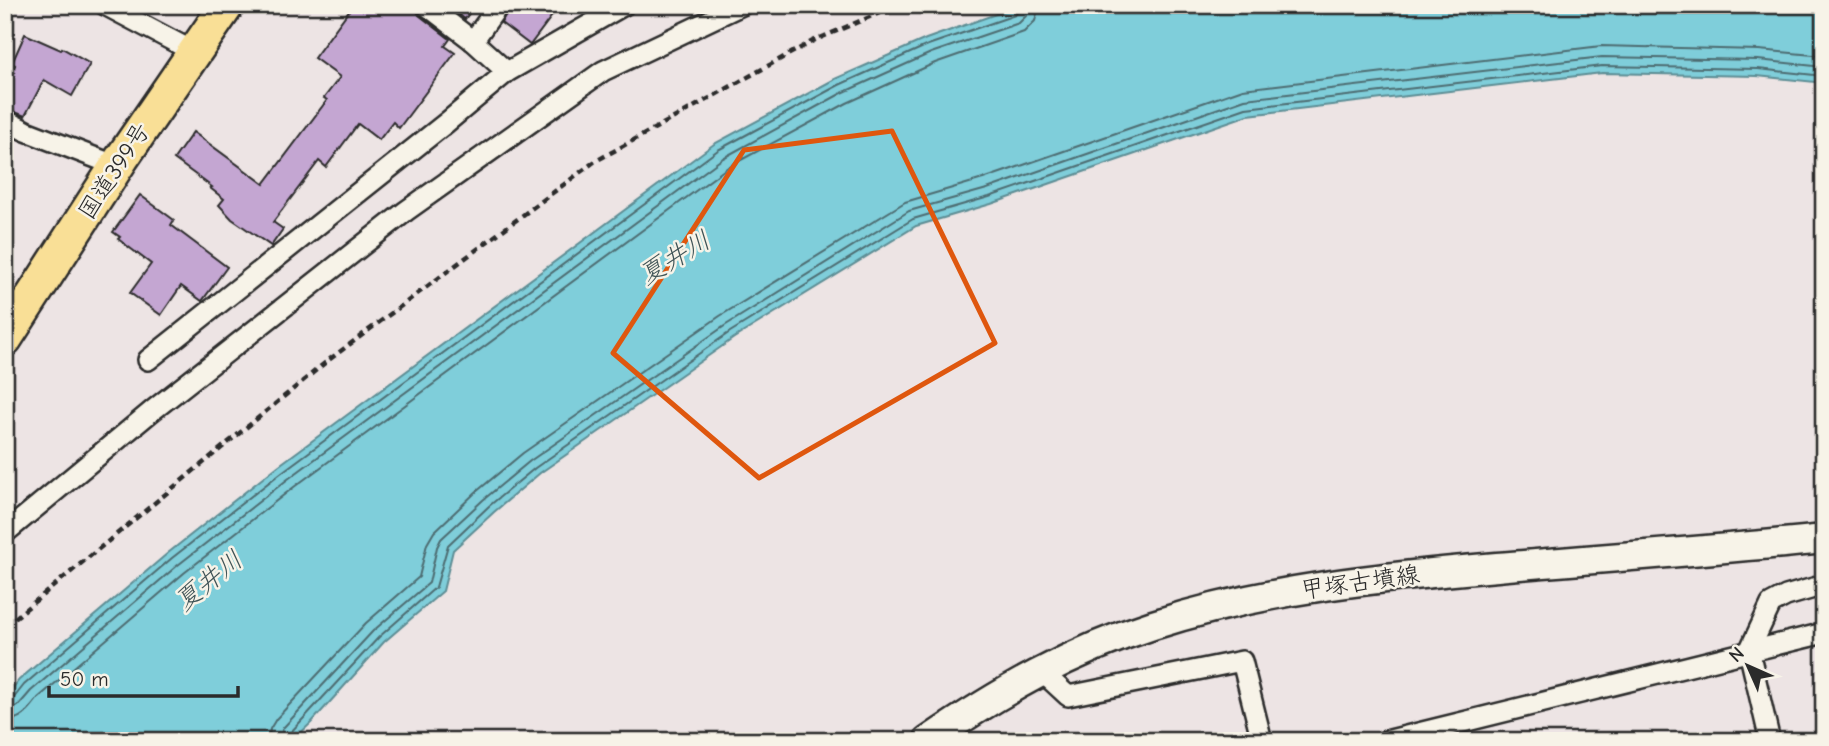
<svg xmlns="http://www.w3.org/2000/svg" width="1829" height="746" viewBox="0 0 1829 746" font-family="'Comic Neue','Klee One',sans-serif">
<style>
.water{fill:#7fceda;stroke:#5d8d94;stroke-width:2}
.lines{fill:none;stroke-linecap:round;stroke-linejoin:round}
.shore{stroke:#4d6c71;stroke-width:2}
.building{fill:#c4a6d2;stroke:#2b2b2b;stroke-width:2}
.minor-casing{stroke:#2b2b2b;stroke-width:24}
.secondary-casing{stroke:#2b2b2b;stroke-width:33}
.trunk-casing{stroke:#2b2b2b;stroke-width:38}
.path{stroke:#2b2b2b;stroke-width:4.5;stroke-dasharray:7 5;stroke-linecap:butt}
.minor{stroke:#f7f3e8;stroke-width:19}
.secondary{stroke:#f7f3e8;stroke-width:28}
.trunk{stroke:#f9df96;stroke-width:33}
.marked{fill:none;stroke:#df570e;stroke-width:5;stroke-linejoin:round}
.labels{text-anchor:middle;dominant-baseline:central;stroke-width:5;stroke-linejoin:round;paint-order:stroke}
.street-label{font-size:24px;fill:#2b2b2b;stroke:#f7f3e8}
.water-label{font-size:26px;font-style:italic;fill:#405457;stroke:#f7f3e8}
</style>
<rect width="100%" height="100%" fill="#ede4e4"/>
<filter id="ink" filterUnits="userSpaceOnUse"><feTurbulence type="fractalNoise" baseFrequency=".0143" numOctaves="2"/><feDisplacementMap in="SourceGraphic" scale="14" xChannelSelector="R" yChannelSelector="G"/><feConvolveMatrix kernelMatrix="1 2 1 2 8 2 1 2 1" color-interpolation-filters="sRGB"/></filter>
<g filter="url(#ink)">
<path class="water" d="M1021,5H1824V83L1757,76L1602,73L1248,115L991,204L916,226L734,338L540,473L494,512L453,550L443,591L384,642L311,723L292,741H5V698L19,680L168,553L278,466L714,144L835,79L926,39Z"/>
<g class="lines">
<g class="shore">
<path d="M5,701L13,699L24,685L172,558L282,472L718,150L839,85L928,45L1015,15L1019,11V5"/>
<path d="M5,710L18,706L31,691L178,565L288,479L723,158L842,93L931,53L1019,23L1026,16L1028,5"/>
<path d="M5,721C22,720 29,710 38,698L184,573L294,487L728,167L847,103L935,63L1024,32L1035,21L1039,5"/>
<path d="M268,741L270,729L276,719L366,623L419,577L427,544L434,532L476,492L523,453L720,316L905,202L983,179L1243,89L1601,46L1759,50L1824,56"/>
<path d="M279,741L283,728L373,631L429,583L437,547L441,539L483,500L530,461L726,325L909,211L987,189L1245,99L1602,57L1758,60L1824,67"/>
<path d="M288,741L290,733L379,637L436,587L448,545L489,506L535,468L730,332L913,219L989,197L1246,108L1602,66L1758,69L1824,76"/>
</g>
</g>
<g class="building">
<path d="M353,5H414L419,15L450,39L445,46L455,53L399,128L393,122L379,140L358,124L326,167L319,161L273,222L283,229L271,246L232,219L219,205L224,199L210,188L212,187L174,159L193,132L264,184L327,100L324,98L340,77L314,58Z"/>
<path d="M446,5H475L465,19Z"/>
<path d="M511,5H560L530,45L501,23Z"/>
<path d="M25,34L61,50L62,48L90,64L72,96L44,80L25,116L5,108V84L15,65L12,63Z"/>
<path d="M140,195L174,220L171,225L227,267L202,301L181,286L161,315L130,293L151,264L118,239L120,237L113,232Z"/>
</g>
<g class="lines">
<defs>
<g id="minor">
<path d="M105,5L194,52"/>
<path d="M426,5L473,41L507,72"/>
<path d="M473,41L499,5"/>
<path d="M5,120L26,131L117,166"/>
<path d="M5,300L25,308"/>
<path d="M148,360L446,123L507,72L624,5"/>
<path d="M5,533L152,411L406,211L603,71L742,5"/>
<path d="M1041,671L1068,696L1242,661L1262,741"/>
<path d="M1386,741L1824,633"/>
<path d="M1770,741L1749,651L1771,604L1786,596L1824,585"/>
</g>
<path id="secondary" d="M928,741C998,693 1071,651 1153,625C1264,589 1381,577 1497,567C1606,558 1715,550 1824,539"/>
<path id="trunk" d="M5,339L122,158L227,5"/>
</defs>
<use href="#minor" class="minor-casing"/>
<use href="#secondary" class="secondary-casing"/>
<use href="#trunk" class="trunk-casing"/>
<path class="path" d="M5,626L326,362L594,162L813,41L898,5"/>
<use href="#minor" class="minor"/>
<use href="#secondary" class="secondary"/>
<use href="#trunk" class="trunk"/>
</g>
</g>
<path class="marked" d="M892,131L995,343L759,478L613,353L744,150Z"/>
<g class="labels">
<g class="street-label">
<text transform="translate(114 171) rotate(-57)">国道399号</text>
<text transform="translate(1360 582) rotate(-8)">甲塚古墳線</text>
</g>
<g class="water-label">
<text transform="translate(675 258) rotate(-31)">夏井川</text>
<text transform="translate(209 581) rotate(-39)">夏井川</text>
</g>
</g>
<rect width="1829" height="746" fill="none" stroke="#f7f3e8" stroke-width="28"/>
<rect x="14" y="14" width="1801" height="718" fill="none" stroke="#2b2b2b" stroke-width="2.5" filter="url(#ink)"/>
<g transform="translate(1748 666) rotate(315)" stroke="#f7f3e8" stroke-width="5" paint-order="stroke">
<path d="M0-5L12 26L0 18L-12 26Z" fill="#2b2b2b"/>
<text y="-10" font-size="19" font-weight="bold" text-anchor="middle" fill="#2b2b2b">N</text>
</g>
<path d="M49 686v10h189v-10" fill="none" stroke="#2b2b2b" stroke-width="3.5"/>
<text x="60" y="686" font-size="21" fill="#2b2b2b" stroke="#f7f3e8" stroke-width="5" paint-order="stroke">50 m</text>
</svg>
